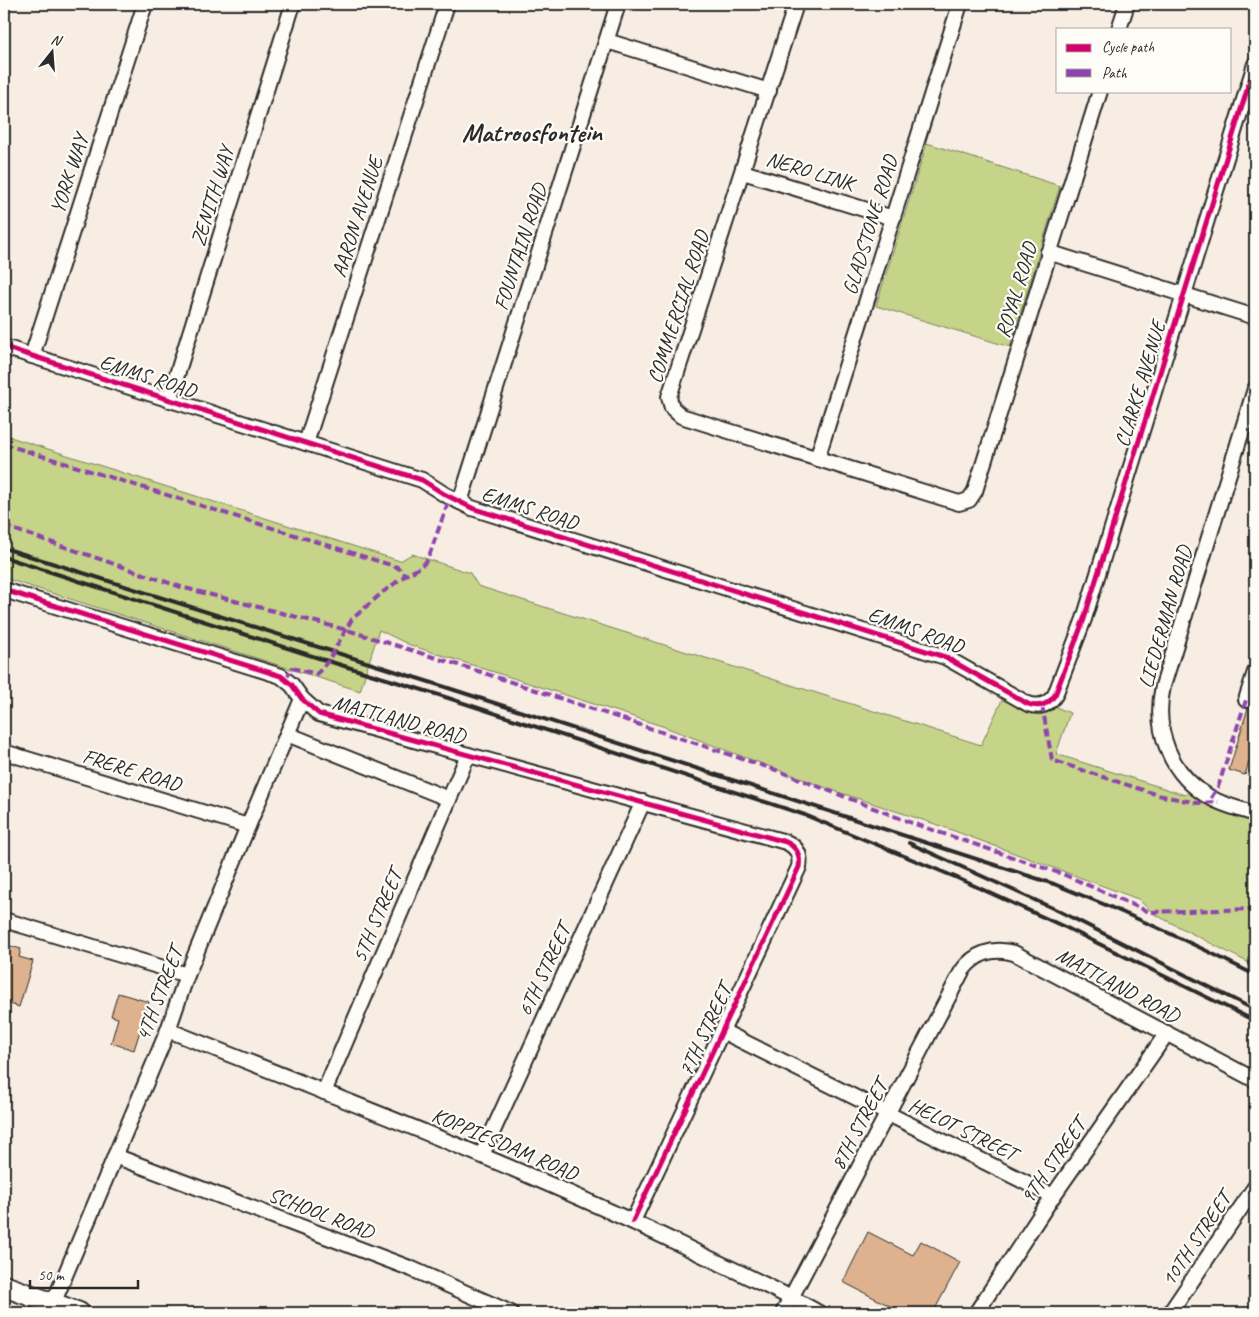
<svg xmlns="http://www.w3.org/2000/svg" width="1259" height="1317" viewBox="0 0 1259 1317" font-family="Caveat,sans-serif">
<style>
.green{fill:#c5d488;stroke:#78805a}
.building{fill:#deb28e;stroke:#2b2b2b}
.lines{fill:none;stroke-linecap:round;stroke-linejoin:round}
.street-casing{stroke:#2b2b2b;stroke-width:18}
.secondary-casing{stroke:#2b2b2b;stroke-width:24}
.street{stroke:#fdfcf7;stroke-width:14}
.secondary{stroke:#fdfcf7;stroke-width:20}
.rail{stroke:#2b2b2b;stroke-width:4}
.quiet{stroke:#8e44ad;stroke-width:4;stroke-dasharray:8 4;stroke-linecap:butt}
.cycleway-casing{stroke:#fdfcf7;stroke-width:8}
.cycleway{stroke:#d6006c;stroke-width:5}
.labels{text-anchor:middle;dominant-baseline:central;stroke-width:4.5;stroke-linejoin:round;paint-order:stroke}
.street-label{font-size:21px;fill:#2b2b2b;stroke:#fdfcf7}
.district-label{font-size:26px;font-weight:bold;fill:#2b2b2b;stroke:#fdfcf7}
</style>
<rect width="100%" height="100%" fill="#f7ede2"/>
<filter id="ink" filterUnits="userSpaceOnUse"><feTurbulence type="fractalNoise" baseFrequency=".02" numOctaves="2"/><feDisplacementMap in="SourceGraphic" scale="10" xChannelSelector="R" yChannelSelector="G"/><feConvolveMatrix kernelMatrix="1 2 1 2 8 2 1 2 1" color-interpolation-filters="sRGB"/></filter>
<g filter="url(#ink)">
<g class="green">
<path d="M927,143L1060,186L1010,347L876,306Z"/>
<path d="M4,435L400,561L412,554L470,573L478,586L981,745L1003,698C1019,706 1039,723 1056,707L1070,713L1056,754L1185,795L1190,792C1212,809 1229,814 1255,822V966L1154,914L1138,899L941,826L826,788L662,726L410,645L379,630L360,691L4,578Z"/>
</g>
<g class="building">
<path d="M1255,700V742L1245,775L1229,770L1248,708L1252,706Z"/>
<path d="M4,944L21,949L19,957L33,961L19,1007L4,1002Z"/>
<path d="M118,993L149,1002L134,1050L111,1043L118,1018L111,1016Z"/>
<path d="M868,1232L913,1255L921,1241L960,1262L933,1313H888L892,1307L843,1282Z"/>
</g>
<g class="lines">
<defs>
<g id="street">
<path d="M796,4L669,397L672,408L681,416L959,503L969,500L975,491L1100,91"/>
<path d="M1119,29L1127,4"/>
<path d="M607,41L769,91"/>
<path d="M743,172L893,218"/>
<path d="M1048,252L1255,317"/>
<path d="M4,347L422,480L444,494L472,508L945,657L1028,704C1039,708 1048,705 1055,695L1084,619L1255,64"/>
<path d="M32,356L145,4"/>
<path d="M1255,389L1163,686C1153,730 1170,775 1211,798C1225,806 1241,809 1255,814"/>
<path d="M169,400L293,4"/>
<path d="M306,443L447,4"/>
<path d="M817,459L960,4"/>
<path d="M460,502L618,4"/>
<path d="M4,590L281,676L292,685L302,699L319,714L786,842C797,847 801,855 799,867L633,1221"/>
<path d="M1246,700L1255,672"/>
<path d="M287,734L449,799"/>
<path d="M4,752L248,826"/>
<path d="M4,920L187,975"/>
<path d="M168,1030C343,1100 520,1166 690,1249C733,1270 777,1289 819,1313"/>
<path d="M722,1031L1053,1196"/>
<path d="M324,1092L468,755"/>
<path d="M482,1155L643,802"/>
<path d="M115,1156L412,1269L511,1313"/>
<path d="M53,1304L168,1030L187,975L248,826L302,699"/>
<path d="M783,1313L962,971C975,953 993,947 1014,953L1255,1080"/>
<path d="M976,1313L1053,1196L1167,1033"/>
<path d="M1170,1313L1255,1187"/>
</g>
<path id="secondary" d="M4,1286L79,1313"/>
</defs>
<use href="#street" class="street-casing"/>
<use href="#secondary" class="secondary-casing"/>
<use href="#street" class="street"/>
<use href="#secondary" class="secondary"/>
<g class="rail">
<path d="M4,548L442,686L1054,884C1123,911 1189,941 1255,975"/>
<path d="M4,557L328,661L439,695L805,815L955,877L1067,928L1255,1021"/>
<path d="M909,843L1059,911L1255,1010"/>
</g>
<g class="quiet">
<path d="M4,444L397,567L406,575"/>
<path d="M4,526L181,587L347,630L481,672L776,770L912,823L1065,875L1149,912L1255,909"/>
<path d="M286,679L292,668L317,674L328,661L352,619L383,592L406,575L421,567L428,559L450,497"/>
<path d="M1042,705L1052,760L1158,795L1197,803L1218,802"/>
<path d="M1211,798L1218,787L1246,700"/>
</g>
<defs>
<g id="cycleway">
<path d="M4,347L422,480L444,494L472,508L945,657L1028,704C1039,708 1048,705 1055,695L1084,619L1255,64"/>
<path d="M4,590L281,676L292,685L302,699L319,714L786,842C797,847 801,855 799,867L633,1221"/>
</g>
</defs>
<use href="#cycleway" class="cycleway-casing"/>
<use href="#cycleway" class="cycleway"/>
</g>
</g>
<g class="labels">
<g class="street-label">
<text transform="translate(810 171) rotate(17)">NERO LINK</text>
<text transform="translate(69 174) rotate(-72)">YORK WAY</text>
<text transform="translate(212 196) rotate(-73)">ZENITH WAY</text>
<text transform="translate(357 217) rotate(-72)">AARON AVENUE</text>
<text transform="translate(870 225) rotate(-73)">GLADSTONE ROAD</text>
<text transform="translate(520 247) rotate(-72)">FOUNTAIN ROAD</text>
<text transform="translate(1016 290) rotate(-73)">ROYAL ROAD</text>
<text transform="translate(678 307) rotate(-72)">COMMERCIAL ROAD</text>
<text transform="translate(148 376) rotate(18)">EMMS ROAD</text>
<text transform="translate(1140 384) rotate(-73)">CLARKE AVENUE</text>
<text transform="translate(530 508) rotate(18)">EMMS ROAD</text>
<text transform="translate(1165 617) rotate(-74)">LIEDERMAN ROAD</text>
<text transform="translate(916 630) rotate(20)">EMMS ROAD</text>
<text transform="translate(399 719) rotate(15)">MAITLAND ROAD</text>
<text transform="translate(132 770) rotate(17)">FRERE ROAD</text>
<text transform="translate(377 916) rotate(-67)">5TH STREET</text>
<text transform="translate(544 970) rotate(-65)">6TH STREET</text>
<text transform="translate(1118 985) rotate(28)">MAITLAND ROAD</text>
<text transform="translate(159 994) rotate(-69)">4TH STREET</text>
<text transform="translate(705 1030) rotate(-65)">7TH STREET</text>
<text transform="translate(859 1125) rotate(-62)">8TH STREET</text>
<text transform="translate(963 1129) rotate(26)">HELOT STREET</text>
<text transform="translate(505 1144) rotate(23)">KOPPIESDAM ROAD</text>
<text transform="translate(1053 1161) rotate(-55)">9TH STREET</text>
<text transform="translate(321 1213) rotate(21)">SCHOOL ROAD</text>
<text transform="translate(1196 1239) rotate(-56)">10TH STREET</text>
</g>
<g class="district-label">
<text x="532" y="132">Matroosfontein</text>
</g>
</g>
<rect width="1259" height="1317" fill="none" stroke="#fdfcf7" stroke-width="20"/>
<rect x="10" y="10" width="1239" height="1297" fill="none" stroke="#2b2b2b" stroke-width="2" filter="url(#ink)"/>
<rect x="1056" y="28" width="175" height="65" fill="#fdfcf7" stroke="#a9a8a5"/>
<rect x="1066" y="44" width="25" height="8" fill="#d6006c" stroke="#a9a8a5"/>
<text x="1102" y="52" font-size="15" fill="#2b2b2b">Cycle path</text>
<rect x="1066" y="69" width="25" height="8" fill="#8e44ad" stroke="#a9a8a5"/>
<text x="1102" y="78" font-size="15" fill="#2b2b2b">Path</text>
<g transform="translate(52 52) rotate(17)" stroke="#fdfcf7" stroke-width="4" paint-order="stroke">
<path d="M0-4L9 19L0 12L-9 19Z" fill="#2b2b2b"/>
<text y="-8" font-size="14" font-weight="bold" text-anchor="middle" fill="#2b2b2b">N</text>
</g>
<path d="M30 1280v8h108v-8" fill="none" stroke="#2b2b2b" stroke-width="2.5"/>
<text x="38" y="1280" font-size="15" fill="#2b2b2b" stroke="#fdfcf7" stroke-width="4" paint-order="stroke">50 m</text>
</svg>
